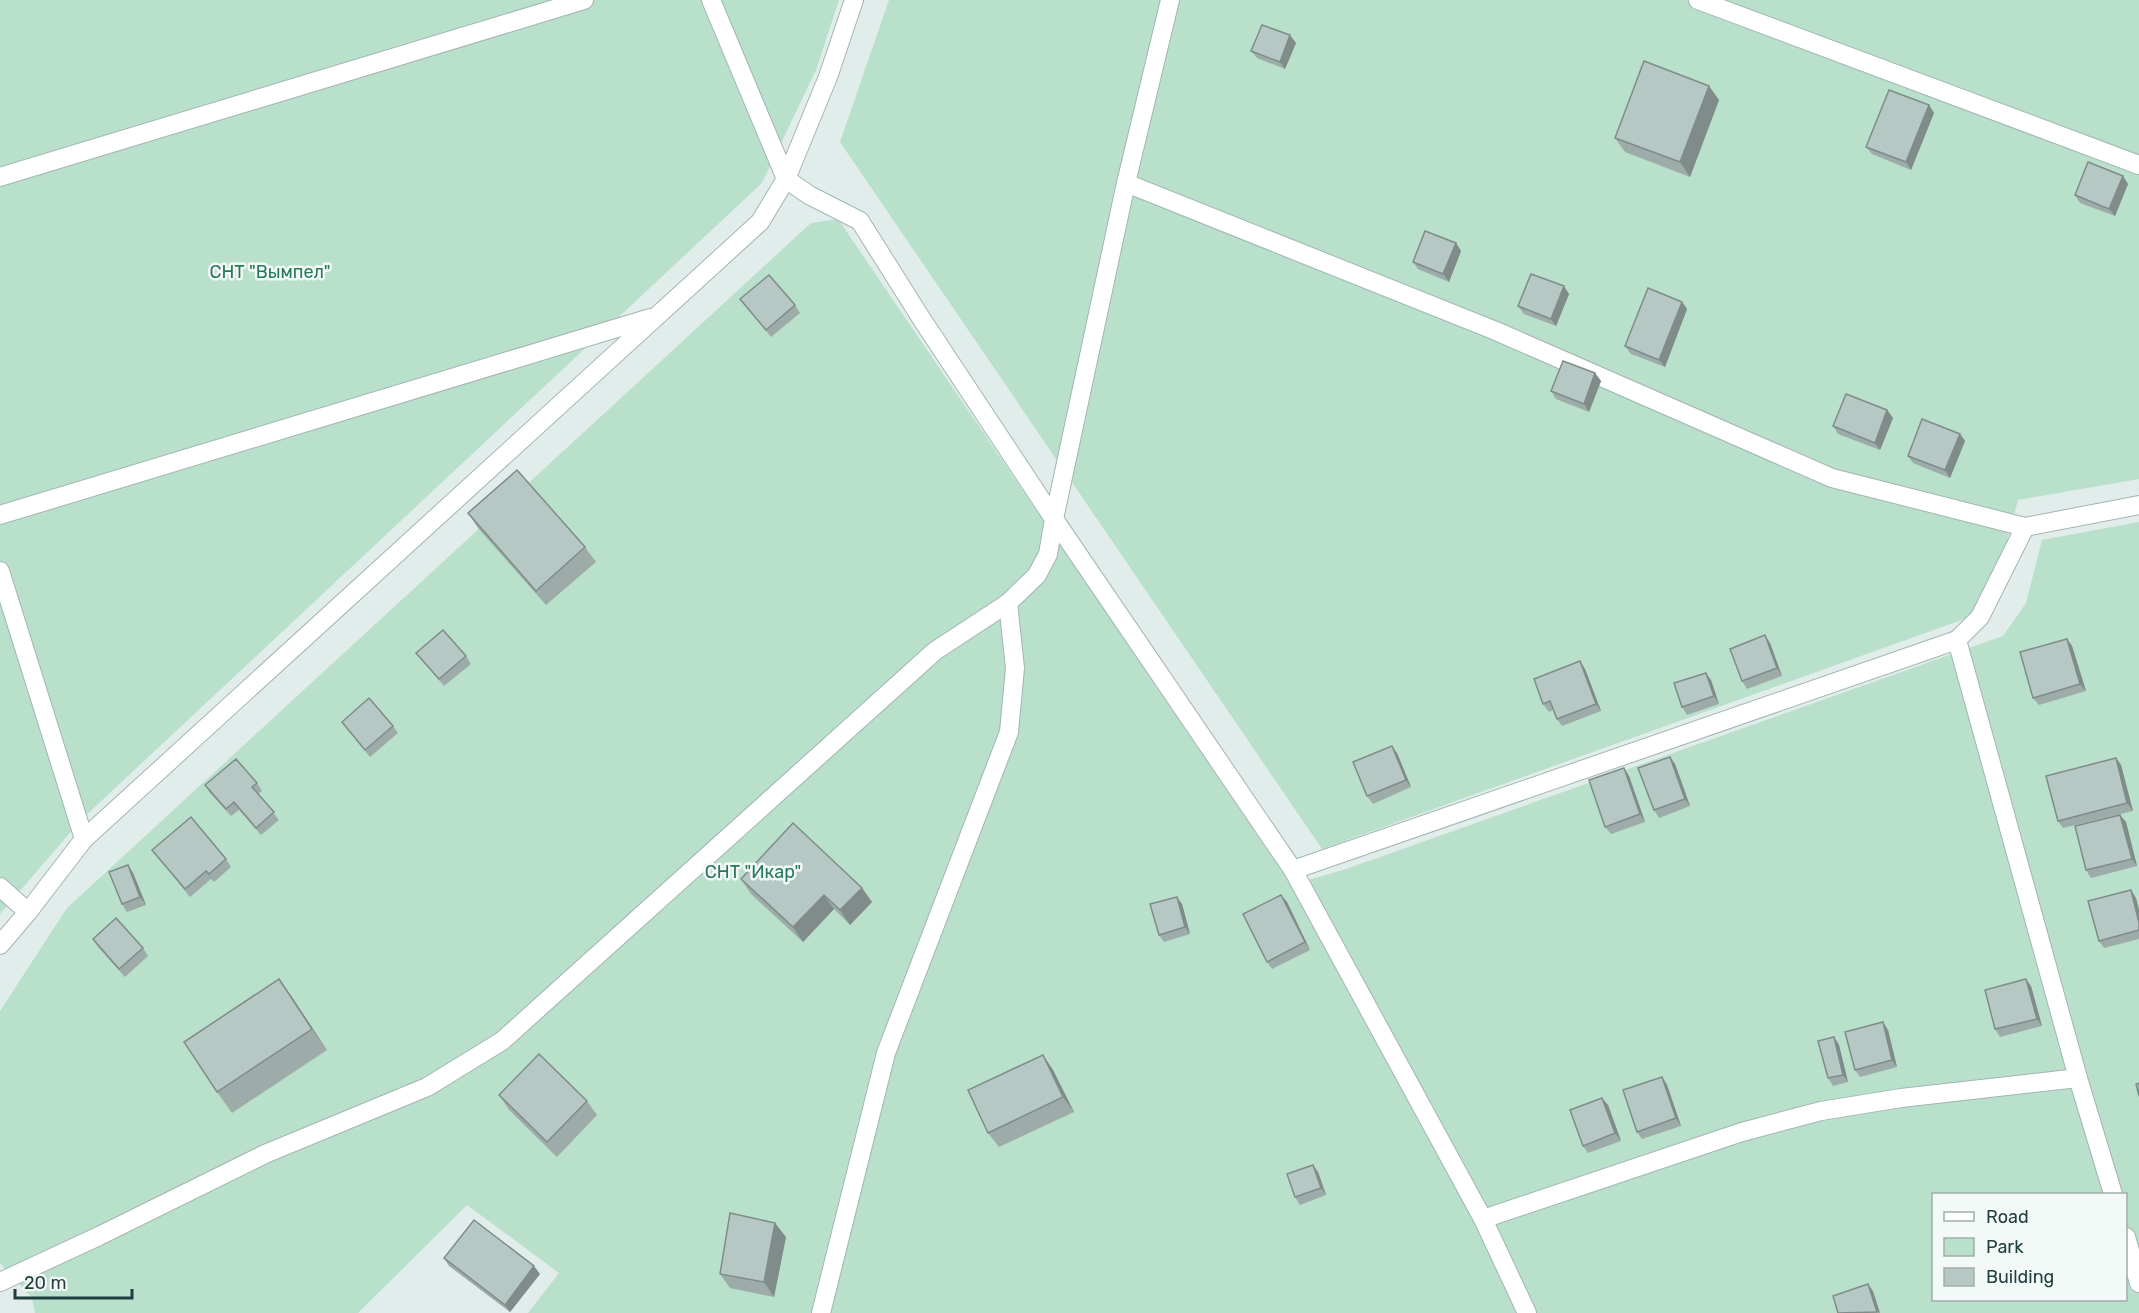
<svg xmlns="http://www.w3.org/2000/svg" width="2139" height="1313" viewBox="0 0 2139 1313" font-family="Rubik,sans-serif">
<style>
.green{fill:#b8e0cb;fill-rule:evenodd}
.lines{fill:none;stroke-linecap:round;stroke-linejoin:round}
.minor-casing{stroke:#a3b5b3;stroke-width:20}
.minor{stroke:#fff;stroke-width:18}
.wall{fill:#9daca9}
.shaded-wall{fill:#7f8c89}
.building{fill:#b6c8c4;stroke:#7f8c89;stroke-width:1.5}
.labels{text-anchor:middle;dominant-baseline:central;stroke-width:5;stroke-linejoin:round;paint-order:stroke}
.park-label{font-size:18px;fill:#267a59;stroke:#f2f9f7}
</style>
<rect width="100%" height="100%" fill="#e1edea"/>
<g class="green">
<path d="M0,0H839L816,70L762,183L82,819L0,914Z"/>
<path d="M889,0H2139V479L2018,500L2001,564L1970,617L1322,849L840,142Z"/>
<path d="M838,219L1291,885L1346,869L2003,636L2026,603L2042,540L2139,522V1313H528L559,1273L467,1205L358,1313H35L32,1298L0,1263V1011L67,908L811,223ZM1934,1194H2126V1300H1934Z"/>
</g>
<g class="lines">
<defs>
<g id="minor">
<path d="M711,0L786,179L809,195L860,221L921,318L1054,519L1048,554L1037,575L1008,603L1015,668L1009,732L886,1053L821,1313"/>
<path d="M1170,0L1126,183L1054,519L1293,870L1483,1219L1527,1313"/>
<path d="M1698,0L2139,165"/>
<path d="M0,177L584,0"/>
<path d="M1126,183L1496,331L1832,478L2025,527L2139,505"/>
<path d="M0,515L650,318"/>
<path d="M2025,527L1980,617L1957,640L2078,1078L2113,1194"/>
<path d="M0,571L84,839"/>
<path d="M1293,870L1957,640"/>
<path d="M0,887L28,912"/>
<path d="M0,945L28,912L84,839L760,222L786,179L828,77L854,0"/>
<path d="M1483,1219L1742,1132L1821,1111L1901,1098L2078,1078"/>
<path d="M2126,1237L2139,1283"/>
<path d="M0,1282L99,1236L265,1154L427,1087L502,1041L935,651L1008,603"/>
</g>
</defs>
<use href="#minor" class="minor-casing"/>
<use href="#minor" class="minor"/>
</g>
<g class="wall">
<path d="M1296,43L1285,69L1257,58L1251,51Z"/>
<path d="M1719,100L1690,177L1625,152L1615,138Z"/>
<path d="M1929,105L1934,113L1911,170L1872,154L1866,147Z"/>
<path d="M2128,184L2115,216L2080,203L2075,195Z"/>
<path d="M1456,243L1461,251L1449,282L1418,269L1413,262Z"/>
<path d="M1569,294L1556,326L1524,314L1518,306Z"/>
<path d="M740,299L795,305L800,313L771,337Z"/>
<path d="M1682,302L1687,309L1665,367L1631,354L1625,346Z"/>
<path d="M1595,373L1601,381L1589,412L1556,399L1551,391Z"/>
<path d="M1887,410L1893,418L1880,450L1838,434L1833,426Z"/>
<path d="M1960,434L1965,441L1950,478L1913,463L1908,456Z"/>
<path d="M468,513L585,547L596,562L546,605L478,528Z"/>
<path d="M2067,639L2072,646L2086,691L2039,705L2033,698Z"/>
<path d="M1770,643L1782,676L1747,689L1742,681Z"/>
<path d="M416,653L466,656L471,664L444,686Z"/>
<path d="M1580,661L1585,669L1601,711L1562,726L1557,719L1553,710L1549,712L1543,704Z"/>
<path d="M1711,680L1719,704L1687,715L1682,707Z"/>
<path d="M342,722L393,726L398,733L370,757Z"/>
<path d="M1397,753L1411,787L1373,804L1367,796Z"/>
<path d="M1670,757L1675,764L1690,806L1659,818L1654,810Z"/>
<path d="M2116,758L2121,765L2133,811L2063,828L2058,821Z"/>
<path d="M1629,776L1645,822L1611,834L1605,827Z"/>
<path d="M257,783L262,791L258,794L279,820L261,835L239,810L231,816L210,793L205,785Z"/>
<path d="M2120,815L2126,822L2137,866L2091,878L2086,870Z"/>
<path d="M152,850L226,859L231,867L214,882L211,879L190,897Z"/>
<path d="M128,865L133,873L146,905L127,912L122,904Z"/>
<path d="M741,879L862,888L872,902L850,925L834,909L803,942L751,894Z"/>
<path d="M1281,895L1287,902L1310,950L1272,969L1267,962Z"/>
<path d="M2136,898L2139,910V939L2104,948L2099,941Z"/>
<path d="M1182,904L1190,934L1164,942L1159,935Z"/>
<path d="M93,939L143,948L148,956L125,977L98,947Z"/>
<path d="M279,979L327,1050L232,1113L217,1092Z"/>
<path d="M2031,986L2042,1026L2000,1037L1995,1029Z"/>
<path d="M1888,1030L1897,1067L1860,1077L1855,1070Z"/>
<path d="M1834,1037L1839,1045L1848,1082L1833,1086L1828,1078Z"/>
<path d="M1043,1055L1053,1070L1074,1112L999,1147L988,1133Z"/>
<path d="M1662,1077L1667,1085L1681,1126L1642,1139L1637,1132Z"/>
<path d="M499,1095L587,1101L597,1115L557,1157L509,1110Z"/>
<path d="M1608,1105L1621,1141L1588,1153L1583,1146Z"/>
<path d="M1318,1172L1326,1195L1300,1205L1295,1197Z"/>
<path d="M786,1237L774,1297L730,1288L720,1274Z"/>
<path d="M444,1258L540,1274L510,1312L449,1266Z"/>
</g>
<g class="shaded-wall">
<path d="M1290,35L1296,43L1285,69L1280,62Z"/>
<path d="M1709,86L1719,100L1690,177L1680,162Z"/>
<path d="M1929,105L1934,113L1911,170L1906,162Z"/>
<path d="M2123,176L2128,184L2115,216L2109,209Z"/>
<path d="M1456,243L1461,251L1449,282L1443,274Z"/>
<path d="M1564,286L1569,294L1556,326L1551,319Z"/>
<path d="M1682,302L1687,309L1665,367L1659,360Z"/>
<path d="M1595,373L1601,381L1589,412L1584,404Z"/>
<path d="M1887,410L1893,418L1880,450L1875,443Z"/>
<path d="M1960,434L1965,441L1950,478L1945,470Z"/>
<path d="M1765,635L1770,643L1782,676L1777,668Z"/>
<path d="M2067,639L2072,646L2086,691L2080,684Z"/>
<path d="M1580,661L1585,669L1601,711L1596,704Z"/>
<path d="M1706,673L1711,680L1719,704L1714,696Z"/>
<path d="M1392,746L1397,753L1411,787L1406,780Z"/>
<path d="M1670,757L1675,764L1690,806L1685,799Z"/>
<path d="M2116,758L2121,765L2133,811L2127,803Z"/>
<path d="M1624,768L1629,776L1645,822L1640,814Z"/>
<path d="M2120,815L2126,822L2137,866L2132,859Z"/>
<path d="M128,865L133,873L146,905L140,897Z"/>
<path d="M862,888L872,902L850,925L840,910Z"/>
<path d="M2131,890L2136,898L2139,910V923Z"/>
<path d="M824,895L834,909L803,942L793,927Z"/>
<path d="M1281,895L1287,902L1310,950L1305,942Z"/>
<path d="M1177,897L1182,904L1190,934L1185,927Z"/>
<path d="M279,979L294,1000L327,1050L312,1029Z"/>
<path d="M2026,979L2031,986L2042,1026L2037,1019Z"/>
<path d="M1883,1022L1888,1030L1897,1067L1892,1060Z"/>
<path d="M1834,1037L1839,1045L1848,1082L1843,1075Z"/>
<path d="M1043,1055L1053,1070L1074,1112L1063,1097Z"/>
<path d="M1662,1077L1667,1085L1681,1126L1676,1118Z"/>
<path d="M1602,1098L1608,1105L1621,1141L1615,1133Z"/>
<path d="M1313,1165L1318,1172L1326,1195L1321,1188Z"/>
<path d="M775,1223L786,1237L774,1297L764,1282Z"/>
<path d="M534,1266L540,1274L510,1312L505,1305Z"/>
<path d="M1868,1284L1873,1291L1880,1313L1877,1312Z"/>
</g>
<g class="building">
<path d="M1262,25L1290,35L1280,62L1251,51Z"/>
<path d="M1644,61L1709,86L1680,162L1615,138Z"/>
<path d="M1889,90L1929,105L1906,162L1866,147Z"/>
<path d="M2088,162L2123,176L2109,209L2075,195Z"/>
<path d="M1425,231L1456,243L1443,274L1413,262Z"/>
<path d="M1531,274L1564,286L1551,319L1518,306Z"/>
<path d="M769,275L795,305L766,330L740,299Z"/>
<path d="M1648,288L1682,302L1659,360L1625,346Z"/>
<path d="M1563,361L1595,373L1584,404L1551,391Z"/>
<path d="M1846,394L1887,410L1875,443L1833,426Z"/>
<path d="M1922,419L1960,434L1945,470L1908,456Z"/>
<path d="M517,470L585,547L536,591L468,513Z"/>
<path d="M443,630L466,656L439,679L416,653Z"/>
<path d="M1765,635L1777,668L1742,681L1730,649Z"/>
<path d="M2067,639L2080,684L2033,698L2020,652Z"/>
<path d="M1580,661L1596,704L1557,719L1550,701L1543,704L1534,679Z"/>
<path d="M1706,673L1714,696L1682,707L1674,683Z"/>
<path d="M369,698L393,726L365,750L342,722Z"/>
<path d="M1392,746L1406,780L1367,796L1353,762Z"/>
<path d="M1670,757L1685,799L1654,810L1638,768Z"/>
<path d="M2116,758L2127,803L2058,821L2046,776Z"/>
<path d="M236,759L257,783L252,787L274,812L256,828L234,802L226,809L205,785Z"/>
<path d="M1624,768L1640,814L1605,827L1589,780Z"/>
<path d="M2120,815L2132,859L2086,870L2075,826Z"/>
<path d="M191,817L226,859L209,874L206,871L185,889L152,850Z"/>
<path d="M793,823L862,888L840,910L824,895L793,927L741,879Z"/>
<path d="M128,865L140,897L122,904L109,872Z"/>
<path d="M2131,890L2139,923V930L2099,941L2088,901Z"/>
<path d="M1281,895L1305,942L1267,962L1243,914Z"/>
<path d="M1177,897L1185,927L1159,935L1150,904Z"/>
<path d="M116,918L143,948L119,969L93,939Z"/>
<path d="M279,979L312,1029L217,1092L184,1042Z"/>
<path d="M2026,979L2037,1019L1995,1029L1985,990Z"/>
<path d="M1883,1022L1892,1060L1855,1070L1845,1032Z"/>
<path d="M1834,1037L1843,1075L1828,1078L1818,1041Z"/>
<path d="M539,1054L587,1101L547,1142L499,1095Z"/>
<path d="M1043,1055L1063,1097L988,1133L968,1090Z"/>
<path d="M1662,1077L1676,1118L1637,1132L1623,1090Z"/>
<path d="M2139,1083V1096L2136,1084Z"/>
<path d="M1602,1098L1615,1133L1583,1146L1570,1110Z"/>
<path d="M1313,1165L1321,1188L1295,1197L1287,1174Z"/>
<path d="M730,1213L775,1223L764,1282L720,1274Z"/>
<path d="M474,1220L534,1266L505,1305L444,1258Z"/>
<path d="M1868,1284L1877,1312L1838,1313L1833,1296Z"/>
</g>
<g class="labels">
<g class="park-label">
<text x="270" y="272">СНТ "Вымпел"</text>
<text x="753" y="872">СНТ "Икар"</text>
</g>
</g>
<rect x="1932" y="1193" width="195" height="108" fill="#f2f9f7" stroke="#9eafad" stroke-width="1.5"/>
<rect x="1944" y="1212" width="30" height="9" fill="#ffffff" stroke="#9eafad" stroke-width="1.5"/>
<text x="1986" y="1223" font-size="18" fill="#203f3e">Road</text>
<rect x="1944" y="1238" width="30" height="18" fill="#b8e0cb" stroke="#9eafad" stroke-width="1.5"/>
<text x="1986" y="1253" font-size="18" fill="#203f3e">Park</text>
<rect x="1944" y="1268" width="30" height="18" fill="#b6c8c4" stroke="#9eafad" stroke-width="1.5"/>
<text x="1986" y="1283" font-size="18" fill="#203f3e">Building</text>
<path d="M15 1289v9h117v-9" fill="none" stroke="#203f3e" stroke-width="3"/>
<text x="24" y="1289" font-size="18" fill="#203f3e" stroke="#f2f9f7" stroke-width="4.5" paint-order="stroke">20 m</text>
</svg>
